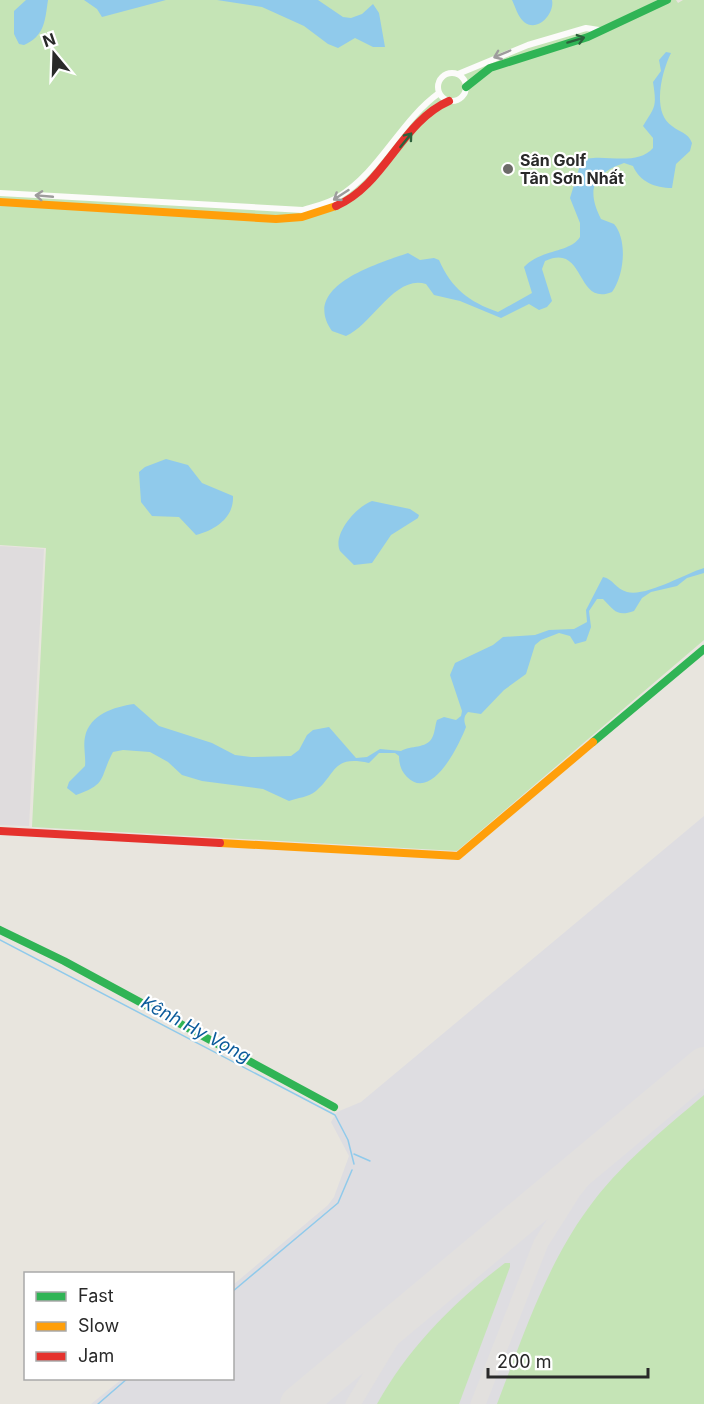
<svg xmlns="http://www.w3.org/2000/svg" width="704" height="1404" viewBox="0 0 704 1404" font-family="Inter,sans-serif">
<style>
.industrial{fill:#dfdcdd}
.airport{fill:#dedde1}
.green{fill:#c5e4b6}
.water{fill:#90caeb}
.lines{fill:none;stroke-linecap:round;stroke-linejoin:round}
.stream{stroke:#90caeb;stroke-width:1.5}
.taxiway{stroke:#e2e0de;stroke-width:15}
.runway{stroke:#e2e0de;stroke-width:36}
.street{stroke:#fcfbfa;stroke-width:6}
.fast{stroke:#30b455;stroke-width:8}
.slow{stroke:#ff9f0a;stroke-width:8}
.jam{stroke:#e5322d;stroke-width:8}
.oneway{stroke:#2c613b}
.oneway2{stroke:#9d9c9c}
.poi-dot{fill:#6c6b68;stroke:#fff;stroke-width:2}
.labels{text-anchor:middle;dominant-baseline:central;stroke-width:4.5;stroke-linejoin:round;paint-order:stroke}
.poi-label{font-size:16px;font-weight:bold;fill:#292929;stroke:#fff;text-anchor:start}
.water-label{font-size:18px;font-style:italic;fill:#0b5b9b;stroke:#fff}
</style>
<rect width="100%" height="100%" fill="#e8e5de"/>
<path class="industrial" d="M0,546L44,549L29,826L0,825Z"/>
<path class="airport" d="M704,816V1404H91L122,1379L232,1378L233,1285L328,1205L334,1197L349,1156L331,1122L337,1112L361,1102Z"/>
<g class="green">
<path d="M0,0H676L678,3L683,0H704V640L457,851L32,827L46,548L0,545Z"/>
<path d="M704,1095V1404H497C522,1339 546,1266 587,1210C619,1165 662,1131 704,1095Z"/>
<path d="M505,1263H510V1267L459,1404H377C408,1348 454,1302 505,1263Z"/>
</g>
<g class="water">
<path d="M26,0H48C45,20 45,36 24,45L19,44L14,34V11Z"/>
<path d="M84,0H166L102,17L97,9Z"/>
<path d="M217,0H318L343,17L351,18L362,14L373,4L379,13L385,47H373L355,38L338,48L328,44L304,26L262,7Z"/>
<path d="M512,0H552C555,13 538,33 524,22C518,17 515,6 512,0Z"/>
<path d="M666,52L671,53C662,71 651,112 672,126C680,133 688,132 692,143L690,151L676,164L672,188C655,188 640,182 633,166L624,163C593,174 586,189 601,219L614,224C628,240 624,276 612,292C575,307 586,242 545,261L542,269L552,301L547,307L539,310L529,304L501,318L460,301L434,295L426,284C395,274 372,325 346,336L332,331C300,286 377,264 408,253L420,260L434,258L439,260C451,288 469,302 498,312L532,293L524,267C541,249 570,253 580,237V223L570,198L581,162C595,150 635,169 653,148V138L643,126C655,106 657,108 653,82L661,71L659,60Z"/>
<path d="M166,459L188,465L202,483L233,496C234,518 215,530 196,535L179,517L152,516L141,502L139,472L145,467Z"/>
<path d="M372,501L410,509L419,515L418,518L391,535L372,563L354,565L340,551C332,534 357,506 372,501Z"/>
<path d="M704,568V573L687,578L677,586L651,592L642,598L634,611C617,617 615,611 603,599H597L589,611L591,627L586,641L575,644L570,636L559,633L541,640L535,645L526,674L504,690L481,714L468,712C463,717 464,721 466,727C459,745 432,802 407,777C401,771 399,764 399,756L395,753H379L369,763C332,755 337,773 316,791C309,797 297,798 289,801L263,789L202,781L182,775L168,762L150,752L123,750L113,752C99,778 108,784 76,795L67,788L69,782L85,766C86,757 83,746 85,737C90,714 114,707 134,704L159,726L212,743L235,755L251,757L291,756L299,750L307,735L313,730L329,727L356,758L367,757L380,749L401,751C411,745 426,749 432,738C435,733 435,725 437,720L444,717L456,720L461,716L462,711L450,675L455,663L493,645L503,637L535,635L549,630L574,629L587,622L586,610L603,577C613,579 616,589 627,592C646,597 684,574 704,568Z"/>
</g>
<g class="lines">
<g class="stream">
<path d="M0,940L335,1115L348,1140L354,1164"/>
<path d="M354,1154L370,1161"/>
<path d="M232,1292L338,1203L352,1170"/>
<path d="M98,1404L128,1378"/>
</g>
<g class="taxiway">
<path d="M353,1404L394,1336L443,1283"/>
<path d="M478,1404L541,1243L574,1191L615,1139"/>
</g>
<path class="runway" d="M298,1404L704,1065"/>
<g class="street">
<circle cx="452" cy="87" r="14"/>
<path d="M458,74L528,45L586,28L599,30"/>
<path d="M0,193L303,210C315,206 328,204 338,197C380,172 400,121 439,93"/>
</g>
<g class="fast">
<path d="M466,87L490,68L588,37L667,0"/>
<path d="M593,742L704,649"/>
<path d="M0,930L64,961L334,1107"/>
</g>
<g class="slow">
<path d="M0,202L276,219L302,217L336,206"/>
<path d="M220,843L458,856L593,742"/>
</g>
<g class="jam">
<path d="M336,206C385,185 401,122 449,101"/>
<path d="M0,831L220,843"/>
</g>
</g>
<defs><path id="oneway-shaft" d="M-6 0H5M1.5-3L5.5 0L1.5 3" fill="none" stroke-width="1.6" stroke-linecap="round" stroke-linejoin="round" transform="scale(1.5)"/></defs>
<g class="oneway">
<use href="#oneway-shaft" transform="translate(576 40) rotate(-17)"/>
<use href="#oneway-shaft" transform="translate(406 140) rotate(-51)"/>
</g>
<g class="oneway2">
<use href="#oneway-shaft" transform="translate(502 54) rotate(157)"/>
<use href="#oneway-shaft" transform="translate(341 195) rotate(147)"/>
<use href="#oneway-shaft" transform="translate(44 196) rotate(-175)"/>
</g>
<circle class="poi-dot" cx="508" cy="169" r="6"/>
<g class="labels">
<g class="poi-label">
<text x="520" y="160">Sân Golf<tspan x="520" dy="18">Tân Sơn Nhất</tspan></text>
</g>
<g class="water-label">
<text transform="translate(196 1029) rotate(28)">Kênh Hy Vọng</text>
</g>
</g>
<rect x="24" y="1272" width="210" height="108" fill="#ffffff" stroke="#a9a9a9" stroke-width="1.5"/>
<rect x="36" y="1292" width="30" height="9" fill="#30b455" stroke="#a9a9a9" stroke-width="1.5"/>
<text x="78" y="1302" font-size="18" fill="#292929">Fast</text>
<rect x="36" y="1322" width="30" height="9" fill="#ff9f0a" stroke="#a9a9a9" stroke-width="1.5"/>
<text x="78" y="1332" font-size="18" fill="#292929">Slow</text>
<rect x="36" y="1352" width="30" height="9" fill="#e5322d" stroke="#a9a9a9" stroke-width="1.5"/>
<text x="78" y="1362" font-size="18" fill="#292929">Jam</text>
<g transform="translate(54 54) rotate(341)" stroke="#ffffff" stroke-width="4.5" paint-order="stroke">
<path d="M0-4.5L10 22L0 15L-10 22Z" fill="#292929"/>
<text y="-9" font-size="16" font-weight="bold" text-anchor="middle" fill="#292929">N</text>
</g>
<path d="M488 1368v9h160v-9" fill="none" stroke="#292929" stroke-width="3"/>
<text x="497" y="1368" font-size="18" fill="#292929" stroke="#ffffff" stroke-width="4.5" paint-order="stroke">200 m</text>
</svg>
